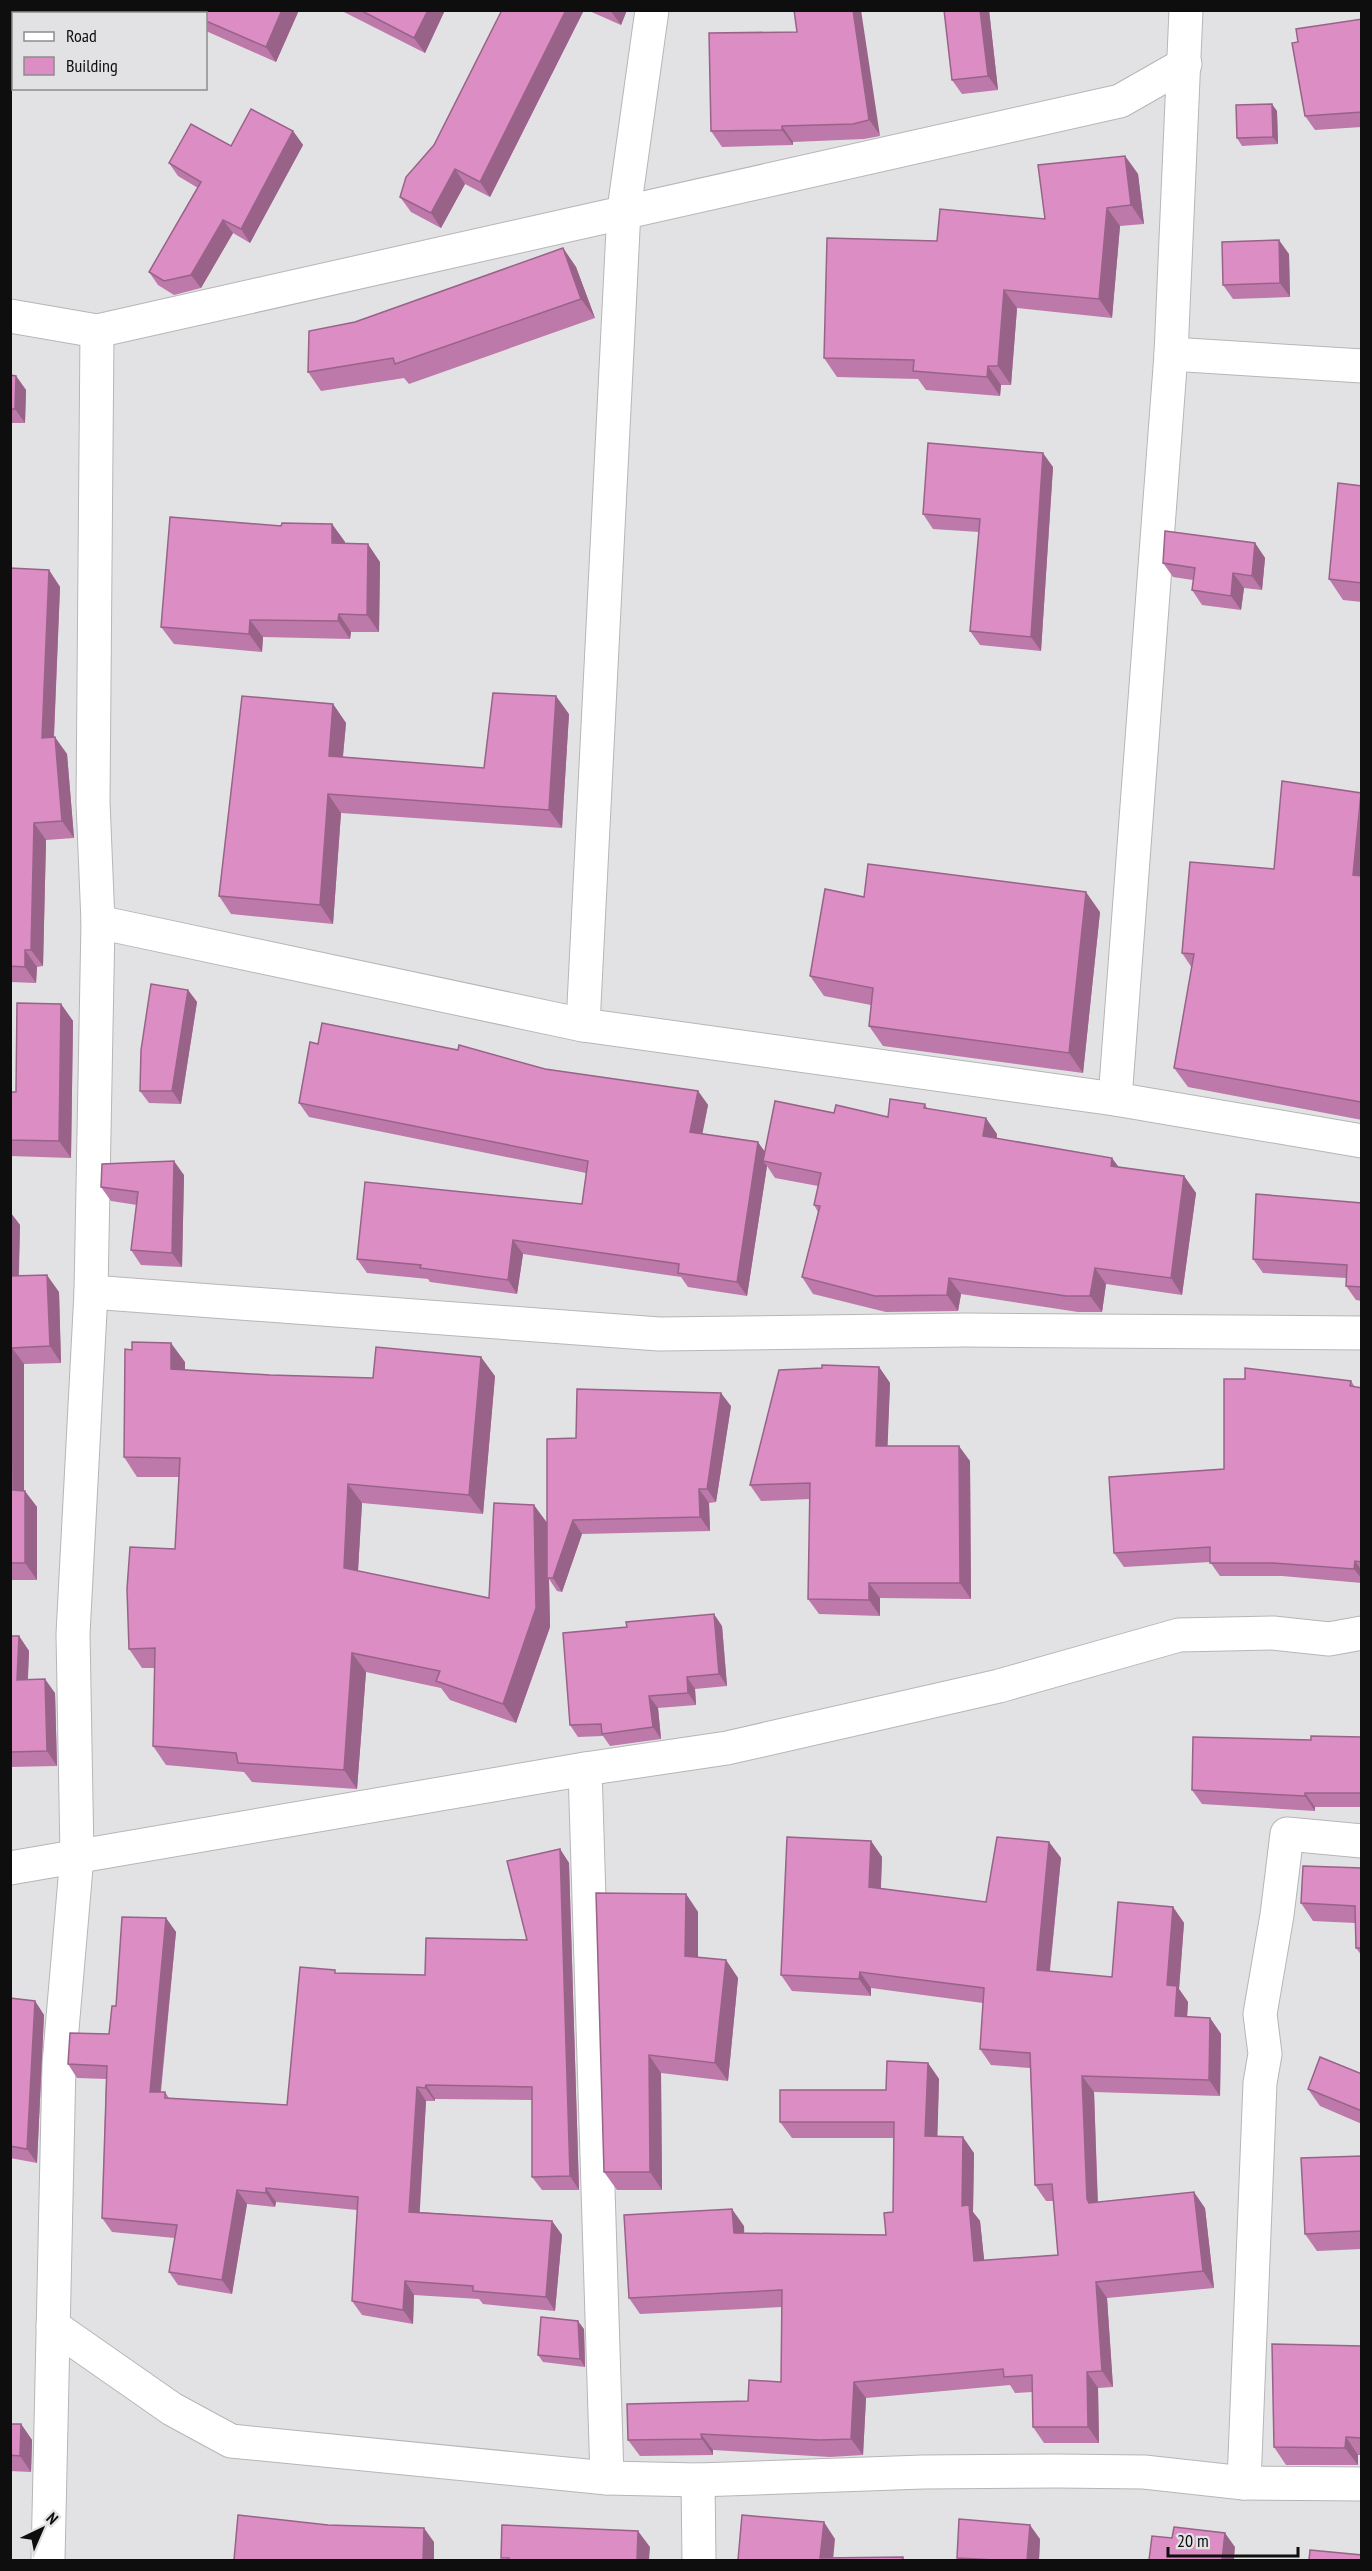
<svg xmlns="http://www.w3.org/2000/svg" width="1372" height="2571" viewBox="0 0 1372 2571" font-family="'PT Sans Narrow',sans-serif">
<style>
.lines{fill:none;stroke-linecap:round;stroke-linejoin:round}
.street-casing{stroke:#b6b6b8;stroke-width:35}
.street{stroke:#fff;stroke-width:33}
.wall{fill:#bc79a9}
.shaded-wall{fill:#996389}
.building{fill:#db8dc4;stroke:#996389;stroke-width:1.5}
</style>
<rect width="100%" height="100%" fill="#e2e2e4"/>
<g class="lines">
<defs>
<g id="street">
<path d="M10,23L14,17"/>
<path d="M10,316L97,331L1120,101L1185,64"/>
<path d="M1171,354L1362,366"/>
<path d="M98,922L583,1025L1115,1099L1171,354L1186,10"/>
<path d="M583,1025L624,210L652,10"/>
<path d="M1115,1099L1362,1141"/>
<path d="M91,1292L659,1334L966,1330L1362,1333"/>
<path d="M585,1769L607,2478"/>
<path d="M10,1868L585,1769L727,1748L999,1686L1179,1635L1273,1633L1329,1639L1362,1633"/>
<path d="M53,2326L172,2409L231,2441L607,2478L698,2480L923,2472L1057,2471L1144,2472L1244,2483L1362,2484"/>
<path d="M698,2480L699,2560"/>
<path d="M1244,2483L1260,2083L1265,2054L1260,2014L1277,1915L1287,1834L1362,1841"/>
<path d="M48,2560L59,2064L77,1856L73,1634L91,1292L98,922L93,802L97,331"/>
</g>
</defs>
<use href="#street" class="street-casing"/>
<use href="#street" class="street"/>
</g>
<g class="wall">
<path d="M162,10H299L276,62L206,31V14H166Z"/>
<path d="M340,10H445L425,53Z"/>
<path d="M502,10H584L490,197L465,184L441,228L411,212L400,197L434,145Z"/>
<path d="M587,10H627L621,25Z"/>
<path d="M794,10L880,136L864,139L793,142V145L722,147L711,131L797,32Z"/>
<path d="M944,10H989L998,90L962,94L952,80Z"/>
<path d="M1362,19V127L1315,130L1305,116L1298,42Z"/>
<path d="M1277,111L1278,144L1242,146L1237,138Z"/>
<path d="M293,131L303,145L250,243L233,233L201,288L174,295L158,285L149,272L198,188L178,176L169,163L231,146Z"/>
<path d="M1125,156L1138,174L1144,224L1120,226L1112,318L1017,308L1011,385H1001L1000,396L926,390L918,379L837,377L824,358L937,241L1045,219Z"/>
<path d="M563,248L576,267L595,318L409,384L404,378L321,391L308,372L355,322Z"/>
<path d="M1289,254L1290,297L1233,299L1223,285Z"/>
<path d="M10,375L16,376L26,390L25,423H10Z"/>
<path d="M1053,467L1041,651L980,645L970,631L979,532L933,529L923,514Z"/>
<path d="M1362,486V602L1343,600L1329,579Z"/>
<path d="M332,524L345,542V544L380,562L379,632H351L350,639L263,637L262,652L174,644L161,627L281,526Z"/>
<path d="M1255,543L1265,558L1262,590L1244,588L1241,610L1202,605L1192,590L1193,580L1173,577L1163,563Z"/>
<path d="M10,568L49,570L60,587L54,738L67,754L74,838L46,840L43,966L37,967L36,983L10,982Z"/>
<path d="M333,704L346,723L343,757L484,768L569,714L562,828L341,813L333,924L231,914L219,896Z"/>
<path d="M1362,794V1120L1188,1087L1174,1068L1192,968L1182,953L1274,869Z"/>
<path d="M864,897L1100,912L1083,1073L883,1046L869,1026L871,1005L824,996L810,976Z"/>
<path d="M188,990L197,1002L181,1104L149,1103L140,1091Z"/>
<path d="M61,1004L73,1021L71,1158L10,1156V1092H16Z"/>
<path d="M318,1044L545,1069L698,1091L708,1105L702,1134L765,1152L834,1113L888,1117L925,1104L927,1108L997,1134V1139L1119,1167L1184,1176L1196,1193L1182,1295L1106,1284L1102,1312H1078L961,1294L958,1311L886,1312L813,1294L802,1277L818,1212L814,1205L818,1186L775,1178L767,1166L747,1296L688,1287L681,1277L523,1254L517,1294L430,1282L428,1279L367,1273L357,1259L582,1204L586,1173L309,1117L299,1103Z"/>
<path d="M184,1175L182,1267L141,1265L131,1250L137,1205L111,1201L101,1187Z"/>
<path d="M1362,1203V1301L1356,1300L1346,1286V1278L1263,1273L1253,1259Z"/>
<path d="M10,1212L20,1225L19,1276L59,1292L61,1363L24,1364V1491L37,1507V1580H10Z"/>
<path d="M132,1350L185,1362V1370L270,1375L373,1378L495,1376L483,1514L362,1503L358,1571L489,1598L547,1523L576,1438L731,1406L716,1502L709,1503L710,1531L582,1534L562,1592L557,1591L549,1579L550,1627L516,1723L450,1700L441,1688L366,1672L357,1789L252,1782L244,1772L166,1765L153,1746L155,1668H142L129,1649L175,1549L179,1477H137L124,1457Z"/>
<path d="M879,1367L890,1383L887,1446L970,1461L971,1599L880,1598V1616L819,1614L808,1599L810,1499L761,1501L750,1485Z"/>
<path d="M1351,1381L1355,1387L1362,1388V1583L1282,1576H1220L1210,1562L1124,1567L1114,1553L1224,1469Z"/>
<path d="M722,1626L727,1686L695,1689L696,1705L658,1708L661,1739L610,1746L603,1736L578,1737L570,1725Z"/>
<path d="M10,1636H19L29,1651L28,1679L55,1693L57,1766L10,1767Z"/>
<path d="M1362,1737V1807H1315V1811L1202,1804L1192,1790L1311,1740Z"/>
<path d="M871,1841L882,1857L881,1889L986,1902L1049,1842L1061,1858L1050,1971L1112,1977L1173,1907L1184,1923L1179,1989L1188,2002L1187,2017L1210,2018L1221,2034L1220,2096L1094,2092L1098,2202L1205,2208L1214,2288L1107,2298L1113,2387L1098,2388L1099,2443H1044L1033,2427L1032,2392L1015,2393L1010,2385L866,2398L863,2455L830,2457L713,2450V2455L640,2456L628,2440L748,2401L781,2382L782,2307L640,2314L629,2298L744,2226V2233L886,2235L893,2212V2138H792L780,2122L886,2090L928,2063L939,2079L937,2137L974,2153L973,2212L980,2221L984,2260L1058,2255L1054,2201H1046L1035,2185L1030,2068L991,2065L980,2049L983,2003L871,1988V1996L792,1991L781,1975Z"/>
<path d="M560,1849L569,1863L579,2190H542L532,2177V2100L435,2099V2101H426L419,2212L552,2221L562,2235L555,2311L483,2304L479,2299L414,2295L413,2324L362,2315L352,2301L357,2210L276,2202L275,2207L247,2204L232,2294L178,2285L169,2272L175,2238L112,2232L102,2218L106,2079L77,2078L68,2064L109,2034L116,2006L166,1918L176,1932L161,2092H165L169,2098L287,2105L337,1973L425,1975L527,1940Z"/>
<path d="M1362,1868V1956L1356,1948L1355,1923L1313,1921L1301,1903Z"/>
<path d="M686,1894L698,1912V1958L726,1960L738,1978L728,2081L661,2073L662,2190H617L604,2172Z"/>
<path d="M10,1998L35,2001L44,2015L37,2163L10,2158Z"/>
<path d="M1362,2074V2124L1320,2106L1308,2089Z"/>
<path d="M1362,2156V2249L1317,2251L1305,2234Z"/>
<path d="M584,2329L585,2367L543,2362L538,2355Z"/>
<path d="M1362,2346V2455H1358V2465H1286L1274,2447Z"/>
<path d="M10,2424H21L32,2440L31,2472L10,2471Z"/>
<path d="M1040,2539L1039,2560H959L957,2558Z"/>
</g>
<g class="shaded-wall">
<path d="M282,10H299L276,62L266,47Z"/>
<path d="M428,10H445L425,53L414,38Z"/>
<path d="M566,10H584L490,197L480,182Z"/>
<path d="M610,10H627L621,25Z"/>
<path d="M853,10H861L880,136L869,120Z"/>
<path d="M980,10H989L998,90L988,76Z"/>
<path d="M1272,104L1277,111L1278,144L1273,137Z"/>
<path d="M782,126L793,142V145L782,130Z"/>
<path d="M293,131L303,145L250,243L241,229Z"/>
<path d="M1125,156L1138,174L1144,224L1131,205Z"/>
<path d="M455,169L465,184L441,228L431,213Z"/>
<path d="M1107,208L1120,226L1112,318L1099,299Z"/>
<path d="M223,220L233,233L201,288L191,275Z"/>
<path d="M1279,240L1289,254L1290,297L1280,283Z"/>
<path d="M563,248L576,267L595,318L581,299Z"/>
<path d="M1004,290L1017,308L1011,385L998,366Z"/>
<path d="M988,366L1001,385L1000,396L987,377Z"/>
<path d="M16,376L26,390L25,423L15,409Z"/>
<path d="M1043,453L1053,467L1041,651L1031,637Z"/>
<path d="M332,524L345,542L344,561L332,543Z"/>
<path d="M1255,543L1265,558L1262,590L1252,576Z"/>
<path d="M368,544L380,562L379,632L367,615Z"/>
<path d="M49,570L60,587L53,755L42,738Z"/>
<path d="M1233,573L1244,588L1241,610L1231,596Z"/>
<path d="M339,614L351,632L350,639L338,621Z"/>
<path d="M250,620L263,637L262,652L249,634Z"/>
<path d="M556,696L569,714L562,828L549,810Z"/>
<path d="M333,704L346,723L341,775L329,756Z"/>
<path d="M55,737L67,754L74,838L62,821Z"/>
<path d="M328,794L341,813L333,924L320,905Z"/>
<path d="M1362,794V887L1353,875Z"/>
<path d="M34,823L46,840L43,966L31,950Z"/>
<path d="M1086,892L1100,912L1083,1073L1069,1053Z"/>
<path d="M25,950L37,967L36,983L25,967Z"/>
<path d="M188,990L197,1002L181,1104L172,1091Z"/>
<path d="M61,1004L73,1021L71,1158L59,1141Z"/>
<path d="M698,1091L708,1105L700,1146L690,1132Z"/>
<path d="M986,1118L997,1134L994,1153L983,1136Z"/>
<path d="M758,1142L768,1156L763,1161L767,1166L747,1296L737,1282Z"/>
<path d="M1112,1158L1124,1174L1111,1166Z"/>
<path d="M174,1161L184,1175L182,1267L172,1253Z"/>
<path d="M1184,1176L1196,1193L1182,1295L1171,1278Z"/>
<path d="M10,1212L20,1225L18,1293L10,1282Z"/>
<path d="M513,1240L523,1254L517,1294L508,1280Z"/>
<path d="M1095,1268L1106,1284L1102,1312L1090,1296Z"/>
<path d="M47,1275L59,1292L61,1363L50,1346Z"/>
<path d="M949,1278L961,1294L958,1311L947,1295Z"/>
<path d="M171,1343L185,1362V1389L171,1369Z"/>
<path d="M12,1348L24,1364V1507L13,1490Z"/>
<path d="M481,1357L495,1376L483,1514L469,1495Z"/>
<path d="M879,1367L890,1383L887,1462L876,1446Z"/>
<path d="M721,1393L731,1406L716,1502L707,1489Z"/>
<path d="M959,1446L970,1461L971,1599L960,1583Z"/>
<path d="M348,1484L362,1503L357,1587L344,1568Z"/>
<path d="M699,1489L709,1503L710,1531L700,1517Z"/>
<path d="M25,1491L37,1507V1580L25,1563Z"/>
<path d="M534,1505L548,1524L547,1578L549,1580L550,1627L516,1723L503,1704Z"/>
<path d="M573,1520L582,1534L562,1592L553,1578Z"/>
<path d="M1355,1561L1362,1571V1579L1354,1569Z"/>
<path d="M869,1583L880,1598V1616L869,1600Z"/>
<path d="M714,1614L722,1626L727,1686L719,1674Z"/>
<path d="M19,1636L29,1651L27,1694L17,1680Z"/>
<path d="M352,1653L366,1672L357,1789L344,1770Z"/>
<path d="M687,1677L695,1689L696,1705L688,1693Z"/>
<path d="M45,1679L55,1693L57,1766L47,1751Z"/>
<path d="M649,1696L658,1708L661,1739L653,1727Z"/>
<path d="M1305,1793L1315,1807V1811L1305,1796Z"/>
<path d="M871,1841L882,1857L880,1903L869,1887Z"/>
<path d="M1049,1842L1061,1858L1048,1986L1037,1970Z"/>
<path d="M560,1849L569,1863L579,2190L570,2176Z"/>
<path d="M686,1894L698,1912V1974L685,1956Z"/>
<path d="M1173,1907L1184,1923L1179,1989L1188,2002L1186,2033L1175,2016L1167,1985Z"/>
<path d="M166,1918L176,1932L159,2105L150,2092Z"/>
<path d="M726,1960L738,1978L728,2081L715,2063Z"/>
<path d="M860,1972L871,1988V1996L859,1979Z"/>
<path d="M35,2001L44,2015L37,2163L27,2149Z"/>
<path d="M1210,2018L1221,2034L1220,2096L1209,2080Z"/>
<path d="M649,2055L661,2073L662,2190L650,2172Z"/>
<path d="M928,2063L939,2079L937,2152L925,2136Z"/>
<path d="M1082,2076L1094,2092L1098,2215L1087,2199Z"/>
<path d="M426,2085L435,2099V2101L425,2088Z"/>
<path d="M417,2087L426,2101L419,2225L409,2212Z"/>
<path d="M963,2137L974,2153L973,2212L980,2221L986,2277L974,2261L962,2206Z"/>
<path d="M266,2188L276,2202L275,2207L266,2193Z"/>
<path d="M237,2190L247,2204L232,2294L222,2280Z"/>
<path d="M1194,2192L1205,2208L1214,2288L1203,2271Z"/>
<path d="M732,2209L744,2226L745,2249L734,2233Z"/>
<path d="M552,2221L562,2235L555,2311L546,2297Z"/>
<path d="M405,2281L414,2295L413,2324L403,2310Z"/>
<path d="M1096,2282L1107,2298L1113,2387L1102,2371Z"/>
<path d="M578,2321L584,2329L585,2367L580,2359Z"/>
<path d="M1087,2372L1098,2388L1099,2443L1088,2427Z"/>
<path d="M854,2382L866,2398L863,2455L851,2439Z"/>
<path d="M21,2424L32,2440L31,2472L20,2456Z"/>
<path d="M701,2434L713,2450V2455L702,2439Z"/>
<path d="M1346,2437L1358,2455V2465L1345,2448Z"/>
<path d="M824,2522L835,2539L833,2560L820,2558Z"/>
<path d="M1030,2525L1040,2539L1039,2560H1027Z"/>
<path d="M424,2528L434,2542V2560H423Z"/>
<path d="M638,2531L650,2547L649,2560H637Z"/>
<path d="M1225,2533L1235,2547L1234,2560H1222Z"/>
</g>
<g class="building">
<path d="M183,10H282L266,47L206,21V14H189Z"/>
<path d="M360,10H428L414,38Z"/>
<path d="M502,10H566L480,182L455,169L431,213L400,197L406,177L434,145Z"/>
<path d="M794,10H853L869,120L853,124L782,126V130L711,131L709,33L797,32Z"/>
<path d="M944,10H980L988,76L952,80Z"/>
<path d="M1362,19V112L1305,116L1292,43L1298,42L1296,29Z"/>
<path d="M1272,104L1273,137L1237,138L1236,105Z"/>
<path d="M251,109L293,131L241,229L223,220L191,275L164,281L149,272L201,182L169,163L191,124L231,146Z"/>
<path d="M1125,156L1131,205L1107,208L1099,299L1004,290L998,366H988L987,377L913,371L914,360L824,358L827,238L937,241L940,209L1045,219L1038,165Z"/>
<path d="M1279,240L1280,283L1223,285L1222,242Z"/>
<path d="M563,248L581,299L395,364L393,358L308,372L309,331L355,322Z"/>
<path d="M10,375L16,376L15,409H10Z"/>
<path d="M928,443L1043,453L1031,637L970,631L980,519L923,514Z"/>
<path d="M1338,483L1362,486V583L1329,579Z"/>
<path d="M170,517L281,526L282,523L332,524V543L368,544L367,615L339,614L338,621L250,620L249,634L161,627Z"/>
<path d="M1165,531L1255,543L1252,576L1233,573L1231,596L1192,590L1195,568L1163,563Z"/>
<path d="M10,568L49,570L42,738L55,737L62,821L34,823L31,950H25V967L10,966Z"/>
<path d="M493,693L556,696L549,810L328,794L320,905L219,896L242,696L333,704L329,756L484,768Z"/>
<path d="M1282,781L1361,793L1353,875L1362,876L1361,1102L1174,1068L1194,954L1182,953L1190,862L1274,869Z"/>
<path d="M868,864L1086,892L1069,1053L869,1026L873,988L810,976L825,889L864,897Z"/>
<path d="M151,984L188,990L172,1091H140L141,1050Z"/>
<path d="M17,1003L61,1004L59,1141L10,1140V1092H16Z"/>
<path d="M322,1023L458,1050L459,1045L545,1069L698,1091L690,1132L758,1142L737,1282L678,1273L679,1264L513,1240L508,1280L420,1268L421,1265L357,1259L365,1182L582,1204L588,1161L299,1103L310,1042L318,1044Z"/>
<path d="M890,1099L925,1104L924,1108L986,1118L983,1136L1112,1158L1111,1166L1184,1176L1171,1278L1095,1268L1090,1296H1066L949,1278L947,1295L875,1296L802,1277L820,1206L814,1205L821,1173L763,1161L775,1101L834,1113L836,1105L888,1117Z"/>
<path d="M174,1161L172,1253L131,1250L138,1192L101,1187L102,1164Z"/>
<path d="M1256,1194L1362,1203V1287L1346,1286L1347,1265L1253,1259Z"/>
<path d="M47,1275L50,1346L12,1348L13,1490L25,1491V1563H10V1276Z"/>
<path d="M132,1342L171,1343V1369L270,1375L373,1378L376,1347L481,1357L469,1495L348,1484L344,1568L489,1598L494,1503L534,1505L536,1608L503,1704L436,1681L440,1671L352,1653L344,1770L238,1763L236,1753L153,1746L155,1648L129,1649L127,1589L130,1547L175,1549L180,1458L124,1457L125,1349L132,1350Z"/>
<path d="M822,1365L879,1367L876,1446H959L960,1583H869V1600L808,1599L810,1483L750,1485L779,1370L822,1368Z"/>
<path d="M1245,1368L1351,1381L1350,1386L1362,1388V1562L1355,1561L1354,1569L1273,1563H1210V1547L1114,1553L1109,1477L1224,1469V1379H1245Z"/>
<path d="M577,1389L721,1393L707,1489H699L700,1517L573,1520L553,1578H547V1439L576,1438Z"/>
<path d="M714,1614L719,1674L687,1677L688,1693L649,1696L653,1727L602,1734L601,1724L570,1725L563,1633L627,1627L626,1622Z"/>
<path d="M10,1636H19L17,1680L45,1679L47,1751L10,1752Z"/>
<path d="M1311,1736L1362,1737V1793H1305V1796L1192,1790L1193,1737L1311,1740Z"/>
<path d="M787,1837L871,1841L869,1887L986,1902L997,1837L1049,1842L1037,1970L1112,1977L1118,1902L1173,1907L1167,1985L1177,1986L1175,2016L1210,2018L1209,2080L1082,2076L1087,2199L1089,2203L1194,2192L1203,2271L1096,2282L1102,2371L1087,2372L1088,2427H1033L1032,2375L1004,2377L1003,2369L854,2382L851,2439L819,2440L701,2434L702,2439L628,2440L627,2404L748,2401L749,2380L781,2382L782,2290L629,2298L624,2215L732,2209L734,2233L886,2235L884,2213L893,2212L894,2122H780V2090H886L887,2061L928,2063L925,2136L963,2137L962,2206L969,2205L974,2261L1058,2255L1052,2184L1035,2185L1030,2053L980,2049L984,1988L860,1972L859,1979L781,1975Z"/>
<path d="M560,1849L570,2176L532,2177V2087L426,2085L425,2088L417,2087L409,2212L552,2221L546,2297L473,2291V2286L405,2281L403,2310L352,2301L358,2197L266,2188V2193L237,2190L222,2280L169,2272L177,2225L102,2218L107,2066L68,2064L70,2033L109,2034L112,2006H116L122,1917L166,1918L150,2092H165V2098L287,2105L300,1967L335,1970V1973L425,1975L426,1938L527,1940L507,1861Z"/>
<path d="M1303,1866L1362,1868V1948H1356L1355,1906L1301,1903Z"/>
<path d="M596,1893L686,1894L685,1956L726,1960L715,2063L649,2055L650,2172H604Z"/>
<path d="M10,1998L35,2001L27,2149L10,2146Z"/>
<path d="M1320,2057L1362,2074V2111L1308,2089Z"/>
<path d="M1362,2156V2231L1305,2234L1301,2158Z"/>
<path d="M541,2317L578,2321L580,2359L538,2355Z"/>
<path d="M1272,2344L1362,2346V2438L1346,2437L1345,2448L1274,2447Z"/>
<path d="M10,2424H21L20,2456L10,2455Z"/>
<path d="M238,2515L328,2525L424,2528L423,2560H234Z"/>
<path d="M742,2515L824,2522L820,2558L903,2557V2560H738Z"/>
<path d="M959,2519L1030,2525L1027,2560H995L957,2558Z"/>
<path d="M502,2525L638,2531L637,2560H509V2558H501Z"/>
<path d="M1174,2527L1225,2533L1222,2560H1149L1152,2536L1172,2538Z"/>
<path d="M1310,2550L1362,2555V2560H1309Z"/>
</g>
<rect width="1372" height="2571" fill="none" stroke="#0e0e0f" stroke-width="24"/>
<rect x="12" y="12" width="195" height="78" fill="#e2e2e4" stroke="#8d8d8f" stroke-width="1.5"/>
<rect x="24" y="32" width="30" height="9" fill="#ffffff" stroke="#8d8d8f" stroke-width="1.5"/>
<text x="66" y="42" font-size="18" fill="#0e0e0f">Road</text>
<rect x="24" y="57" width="30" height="18" fill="#db8dc4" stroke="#8d8d8f" stroke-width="1.5"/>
<text x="66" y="72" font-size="18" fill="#0e0e0f">Building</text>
<g transform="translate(42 2529) rotate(44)" stroke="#e2e2e4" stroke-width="4.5" paint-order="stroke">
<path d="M0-4.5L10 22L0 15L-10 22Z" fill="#0e0e0f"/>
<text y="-9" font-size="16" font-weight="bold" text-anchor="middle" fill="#0e0e0f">N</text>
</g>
<path d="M1168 2547v9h130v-9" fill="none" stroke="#0e0e0f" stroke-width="3"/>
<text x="1177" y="2547" font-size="18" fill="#0e0e0f" stroke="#e2e2e4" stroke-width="4.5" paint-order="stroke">20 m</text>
</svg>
